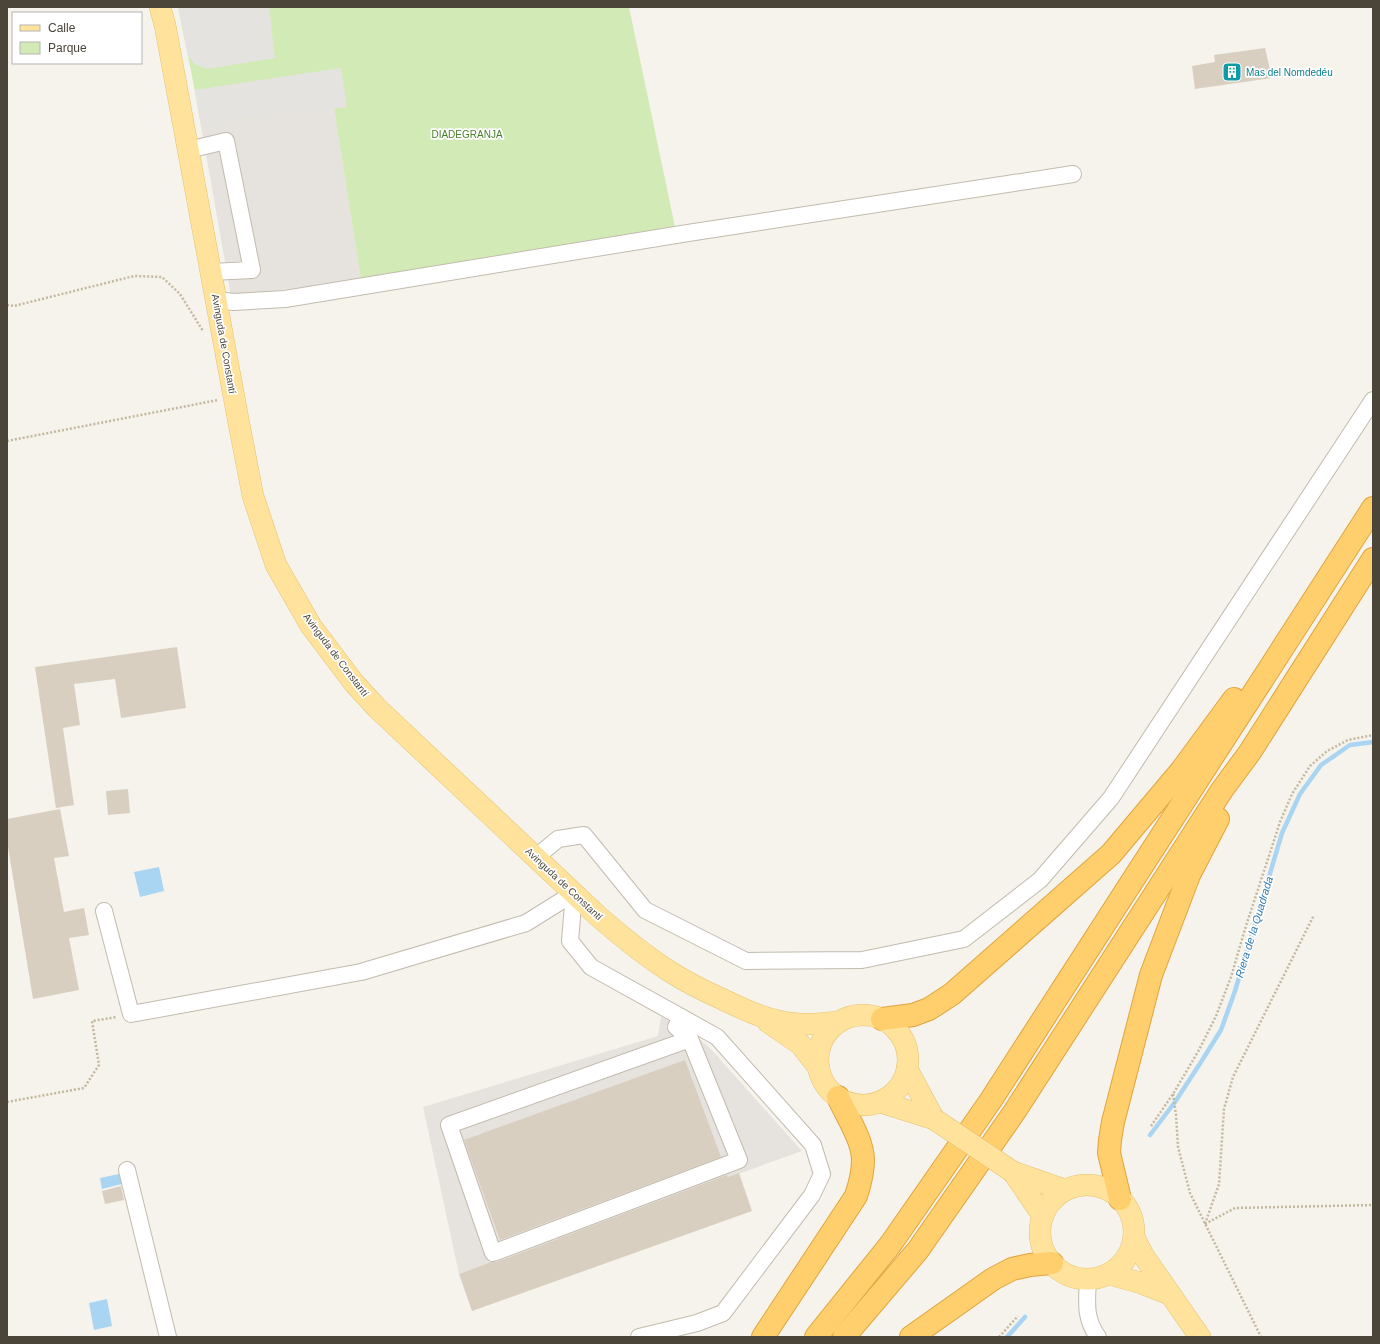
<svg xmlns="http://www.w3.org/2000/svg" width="1380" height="1344" viewBox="0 0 1380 1344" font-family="Helvetica,sans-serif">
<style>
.industrial{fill:#e6e2dd}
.green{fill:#d2eab5}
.parking{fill:#e5e3e0}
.water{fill:#a9d4f2}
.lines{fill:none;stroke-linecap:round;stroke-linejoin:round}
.stream{stroke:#a9d4f2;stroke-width:4.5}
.building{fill:#d8cfc1}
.minor-casing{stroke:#c2bbae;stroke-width:18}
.major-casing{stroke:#e6c16a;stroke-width:22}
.highway-casing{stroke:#e0a43c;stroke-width:24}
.path{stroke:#c4b79f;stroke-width:2.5;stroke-dasharray:2 2;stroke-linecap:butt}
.minor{stroke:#fff;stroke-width:16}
.major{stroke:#ffe39c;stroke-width:21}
.highway{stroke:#ffcf6e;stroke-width:22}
.major-bridge-casing{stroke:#e6c16a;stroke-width:22;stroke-linecap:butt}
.major-bridge{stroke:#ffe39c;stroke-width:21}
.labels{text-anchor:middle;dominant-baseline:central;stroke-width:3.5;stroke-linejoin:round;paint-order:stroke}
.culture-label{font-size:10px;fill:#0d838f;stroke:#fff;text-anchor:start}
.park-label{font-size:10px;fill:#4a7f2a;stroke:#fff}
.street-label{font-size:10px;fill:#4b4439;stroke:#fff}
.water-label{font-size:11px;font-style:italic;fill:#2e7ab2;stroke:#fff}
</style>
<rect width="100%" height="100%" fill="#f6f3ec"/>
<g class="industrial">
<path d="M334,108L361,280L231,296L201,126L236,119Z"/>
<path d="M661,1017L689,1030L710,1048L802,1151L459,1274L423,1107L658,1036Z"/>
</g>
<path class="green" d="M178,7H629L675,227L361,280L334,108L236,119L201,126L193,81Z"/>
<g class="parking">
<path d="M178,7H269L275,58L207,69L195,64L188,56Z"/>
<path d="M341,68L347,107L236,119L201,126L195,90Z"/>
</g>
<g class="water">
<path d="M159,867L164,891L140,897L134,872Z"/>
<path d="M119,1174L122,1184L102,1189L100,1178Z"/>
<path d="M107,1299L112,1326L94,1330L89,1303Z"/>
</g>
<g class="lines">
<g class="stream">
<path d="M1150,1135L1175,1102L1201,1062L1221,1030L1235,991L1282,833L1300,794L1321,765L1350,745L1373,742"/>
<path d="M1007,1337L1025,1317"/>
</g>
</g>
<g class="building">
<path d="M1265,48L1272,78L1195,89L1192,66L1215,62L1214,55Z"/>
<path d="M177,647L186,708L121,718L115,679L74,684L80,725L63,728L74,805L56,808L35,667Z"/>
<path d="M128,789L130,813L108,815L106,791Z"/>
<path d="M60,809L69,856L54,858L64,912L84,908L89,935L69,938L79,990L33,999L7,841V819Z"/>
<path d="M685,1060L721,1157L500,1240L464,1140Z"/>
<path d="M739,1173L752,1211L472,1311L459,1274L491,1262H496L727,1175L728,1177Z"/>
<path d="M121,1186L124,1200L105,1204L102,1191Z"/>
</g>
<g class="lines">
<defs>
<g id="minor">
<path d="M188,150L226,141L252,270L211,272"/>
<path d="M216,300L234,302L285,299L688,233L1073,174"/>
<path d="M535,858L558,839L584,835L645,910L746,961L862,960L964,939L1040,880L1111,798L1373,400"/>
<path d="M574,893L570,941L591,967L717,1037L813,1145L822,1174L812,1195L723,1313L697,1323L639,1337"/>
<path d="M104,911L131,1014L361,972L526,923L574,893"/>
<path d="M681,1017L676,1027L690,1039L449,1125L493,1253L739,1160L690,1039"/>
<path d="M127,1170L168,1337"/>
<path d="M1088,1279C1087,1301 1084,1318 1098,1337"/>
</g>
<g id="major">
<path d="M160,7L165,25L239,424L253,496L276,565L311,626L354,683L377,708L599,917C621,936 644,955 669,971C686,982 704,991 722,999C741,1008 759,1017 779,1021C799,1026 819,1024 839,1022"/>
<circle cx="863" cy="1060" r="45"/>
<path d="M768,1022L800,1044L819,1068"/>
<path d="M907,1069L934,1119"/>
<path d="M880,1102L934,1119"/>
<path d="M1013,1172L1065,1190"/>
<path d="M1013,1172L1043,1216"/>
<circle cx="1087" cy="1232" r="47"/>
<path d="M1134,1237L1143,1255L1200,1337"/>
<path d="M1108,1274L1141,1283L1169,1294"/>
</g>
<g id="highway">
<path d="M882,1019L913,1015L929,1009L952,994L1111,854L1181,771L1234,699"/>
<path d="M1120,1199L1109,1153L1110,1140L1113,1122L1151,975L1189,875L1218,819"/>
<path d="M763,1337L856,1196C860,1184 863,1172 863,1160C863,1140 846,1115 838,1097"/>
<path d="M816,1337L890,1245L991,1100L1373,508"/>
<path d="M844,1337L918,1250L1015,1111L1222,790L1250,752L1373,559"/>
<path d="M911,1337L993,1279L1012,1269L1030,1265L1052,1263"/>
</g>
</defs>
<use href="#minor" class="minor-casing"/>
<use href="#major" class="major-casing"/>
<use href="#highway" class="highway-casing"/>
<g class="path">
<path d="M7,305L14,306L134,276L162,277L180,294L203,331"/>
<path d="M7,441L218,400"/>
<path d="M1173,1094L1176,1115L1178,1147L1190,1193L1261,1337"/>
<path d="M7,1102L84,1088L99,1065L92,1021L117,1017"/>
<path d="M1151,1126L1173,1094L1199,1050L1216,1016L1231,977L1245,929L1280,822L1292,794L1310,766L1327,751L1348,740L1373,735"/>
<path d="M1205,1224L1219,1184L1224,1109L1233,1077L1314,915"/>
<path d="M1205,1224L1235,1208L1373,1205"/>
<path d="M999,1337L1018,1316"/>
</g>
<use href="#minor" class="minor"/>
<use href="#major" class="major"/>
<use href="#highway" class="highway"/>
<defs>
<path id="major-bridge" d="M934,1119L1013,1172"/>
</defs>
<use href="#major-bridge" class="major-bridge-casing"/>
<use href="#major-bridge" class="major-bridge"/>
</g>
<defs>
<symbol id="building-square" viewBox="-11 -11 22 22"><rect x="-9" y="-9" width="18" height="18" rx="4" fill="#0f9aa8" stroke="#fff"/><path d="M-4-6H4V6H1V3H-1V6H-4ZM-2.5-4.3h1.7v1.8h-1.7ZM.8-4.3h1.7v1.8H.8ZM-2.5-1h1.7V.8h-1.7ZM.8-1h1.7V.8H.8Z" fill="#fff"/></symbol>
</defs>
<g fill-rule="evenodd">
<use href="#building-square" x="1221" y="61" width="22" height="22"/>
</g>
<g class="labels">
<g class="culture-label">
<text x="1246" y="72">Mas del Nomdedéu</text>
</g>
<g class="park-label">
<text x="467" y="134">DIADEGRANJA</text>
</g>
<g class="street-label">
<text transform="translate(224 344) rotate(80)">Avinguda de Constantí</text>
<text transform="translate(336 655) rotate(53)">Avinguda de Constantí</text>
<text transform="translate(564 884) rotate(43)">Avinguda de Constantí</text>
</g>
<g class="water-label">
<text transform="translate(1254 927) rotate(-73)">Riera de la Quadrada</text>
</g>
</g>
<rect width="1380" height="1344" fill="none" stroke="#4b4439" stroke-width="16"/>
<rect x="12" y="12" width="130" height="52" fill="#ffffff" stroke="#b7b4b0"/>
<rect x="20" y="25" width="20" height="6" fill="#ffe39c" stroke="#b7b4b0"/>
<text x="48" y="32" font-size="12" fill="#4b4439">Calle</text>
<rect x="20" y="42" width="20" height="12" fill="#d2eab5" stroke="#b7b4b0"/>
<text x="48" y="52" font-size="12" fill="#4b4439">Parque</text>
</svg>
